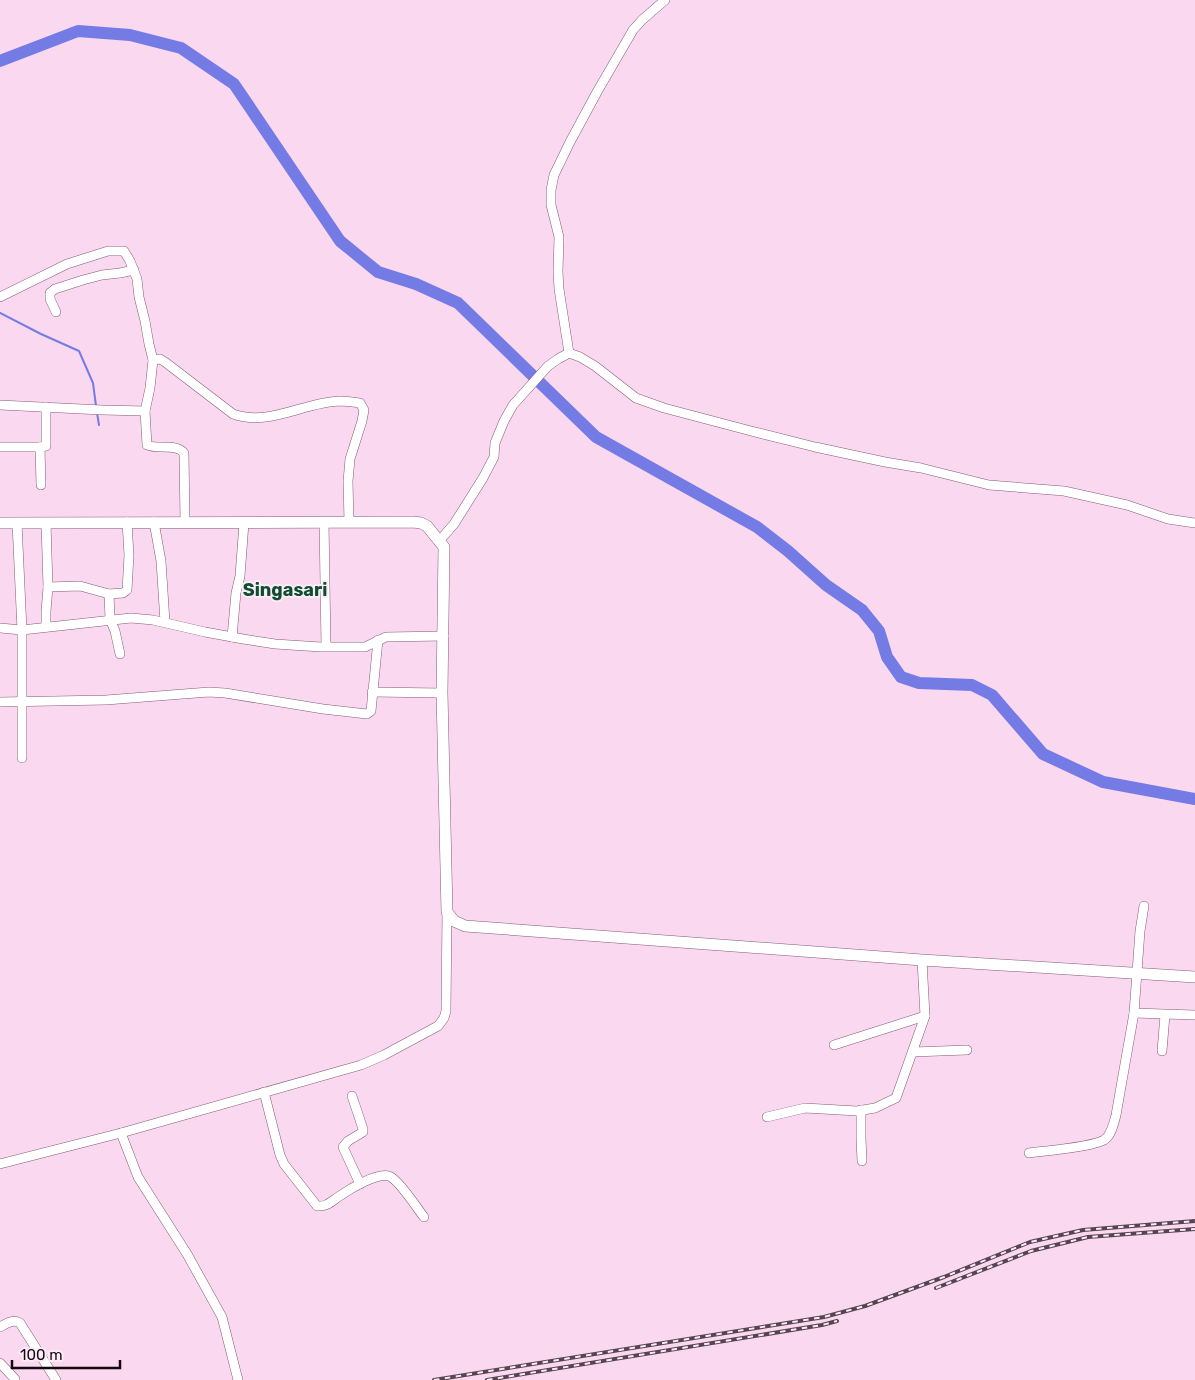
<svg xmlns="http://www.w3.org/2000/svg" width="1195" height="1380" viewBox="0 0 1195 1380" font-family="Rubik,sans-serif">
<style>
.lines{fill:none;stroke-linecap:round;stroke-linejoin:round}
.stream{stroke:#747be5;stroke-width:2}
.river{stroke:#747be5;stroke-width:12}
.street-casing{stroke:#825d76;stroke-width:10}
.secondary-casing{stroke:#825d76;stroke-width:12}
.street{stroke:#fff;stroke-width:9}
.secondary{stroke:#fff;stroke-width:11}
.rail-casing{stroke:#574351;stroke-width:4}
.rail{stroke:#fcebf6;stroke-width:2;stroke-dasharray:5.5;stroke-linecap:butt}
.labels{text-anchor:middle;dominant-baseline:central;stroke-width:4;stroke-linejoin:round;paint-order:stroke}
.quarter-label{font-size:18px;font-weight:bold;fill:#0e4e30;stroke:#fcebf6}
</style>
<rect width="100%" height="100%" fill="#fad8ef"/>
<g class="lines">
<g class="stream">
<path d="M0,313L41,334L79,351L93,383L96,406"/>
<path d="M97,413L99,425"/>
</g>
<path class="river" d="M0,61L78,31L130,35L181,48L234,84L340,241L378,272L416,284L458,303L596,437L757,527L788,551L826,585L862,610L879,631L887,657L901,677L919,683L972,685L992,695L1043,754L1103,782L1195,799"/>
<defs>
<g id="street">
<path d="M0,297L67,264L108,251H124L130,261L137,279L139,297L145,321L149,344L153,360L150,388L145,411"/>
<path d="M56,312L50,299V293L55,289L83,280L102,275L120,273L134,270"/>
<path d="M569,353L559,289L558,272L559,237L551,205V190L554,175L570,142L597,92L633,30L642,20L665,0"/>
<path d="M153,360L160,359L165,362L233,414C269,427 304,402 340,401C347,401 353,402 360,403L364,410L362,421L350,459L348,481L349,522"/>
<path d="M0,405L102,410L145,411L147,445C158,450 176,443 184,453L185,522"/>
<path d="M0,447H40L46,446V407"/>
<path d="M40,447L41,485"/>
<path d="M154,522L161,561L165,622"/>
<path d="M324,522L326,646"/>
<path d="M17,523L22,630V758"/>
<path d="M440,540L454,524L483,478L494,457L495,443L504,421L513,405L548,366L558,359L569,353L580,357L595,366L636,398L664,408L751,431L815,447L885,462L921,468L989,485L1064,491L1127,505L1168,519L1195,523"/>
<path d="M48,587L80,586L109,594L110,619L115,631L120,654"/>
<path d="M109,594L123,593L127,590L129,555L127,522"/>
<path d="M46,627V611L48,587L46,523"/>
<path d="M0,628L22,630L131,618L153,620L205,632L243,639L275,644L321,647H365L386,637L444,636"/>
<path d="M232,637L236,593L240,576L244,523"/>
<path d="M372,692L442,693"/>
<path d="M0,702L106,700L209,692L225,693L323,709L367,714L371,711L378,640"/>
<path d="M1134,1013L1195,1015"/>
<path d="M834,1045L925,1016"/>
<path d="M1162,1051L1165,1015"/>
<path d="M913,1052L967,1050"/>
<path d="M264,1092L280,1155L284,1164L317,1206C326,1207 331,1202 338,1197C348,1190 380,1170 391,1177C402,1184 416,1207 424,1217"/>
<path d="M352,1096L363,1129V1132L348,1141L343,1147L360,1184"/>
<path d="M861,1110V1139L862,1161"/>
<path d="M767,1117L805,1108L857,1111L875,1108L896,1098L925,1016L922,960"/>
<path d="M121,1133L138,1177L187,1254L222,1317L238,1380"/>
<path d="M1029,1153C1044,1151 1093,1147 1104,1140C1111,1136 1114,1123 1116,1115L1134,1013L1140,931L1144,906"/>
<path d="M0,1164L121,1133L361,1065L384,1055L438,1026L444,1018L446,1011L447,912"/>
<path d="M0,1327C7,1323 13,1319 20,1323L56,1380"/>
<path d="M0,1363L15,1379"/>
</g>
<path id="secondary" d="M0,523L413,522L421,523L427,526L444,547L442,693L447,912L454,921L465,926L922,960L1195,977"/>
</defs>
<use href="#street" class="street-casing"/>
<use href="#secondary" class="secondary-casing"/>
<use href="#street" class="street"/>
<use href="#secondary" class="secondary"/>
<defs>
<g id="rail">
<path d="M936,1288L1031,1251L1088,1237L1195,1229"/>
<path d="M434,1380L824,1317L865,1306L944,1277L1030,1242L1083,1230L1195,1221"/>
<path d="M487,1380L822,1325L837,1321"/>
</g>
</defs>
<use href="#rail" class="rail-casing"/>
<use href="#rail" class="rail"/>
</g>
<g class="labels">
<g class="quarter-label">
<text x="285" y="590">Singasari</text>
</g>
</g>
<path d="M12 1360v8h108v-8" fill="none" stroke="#150711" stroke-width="2.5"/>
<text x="20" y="1360" font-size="15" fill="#150711" stroke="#fcebf6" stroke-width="4" paint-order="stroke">100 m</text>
</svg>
